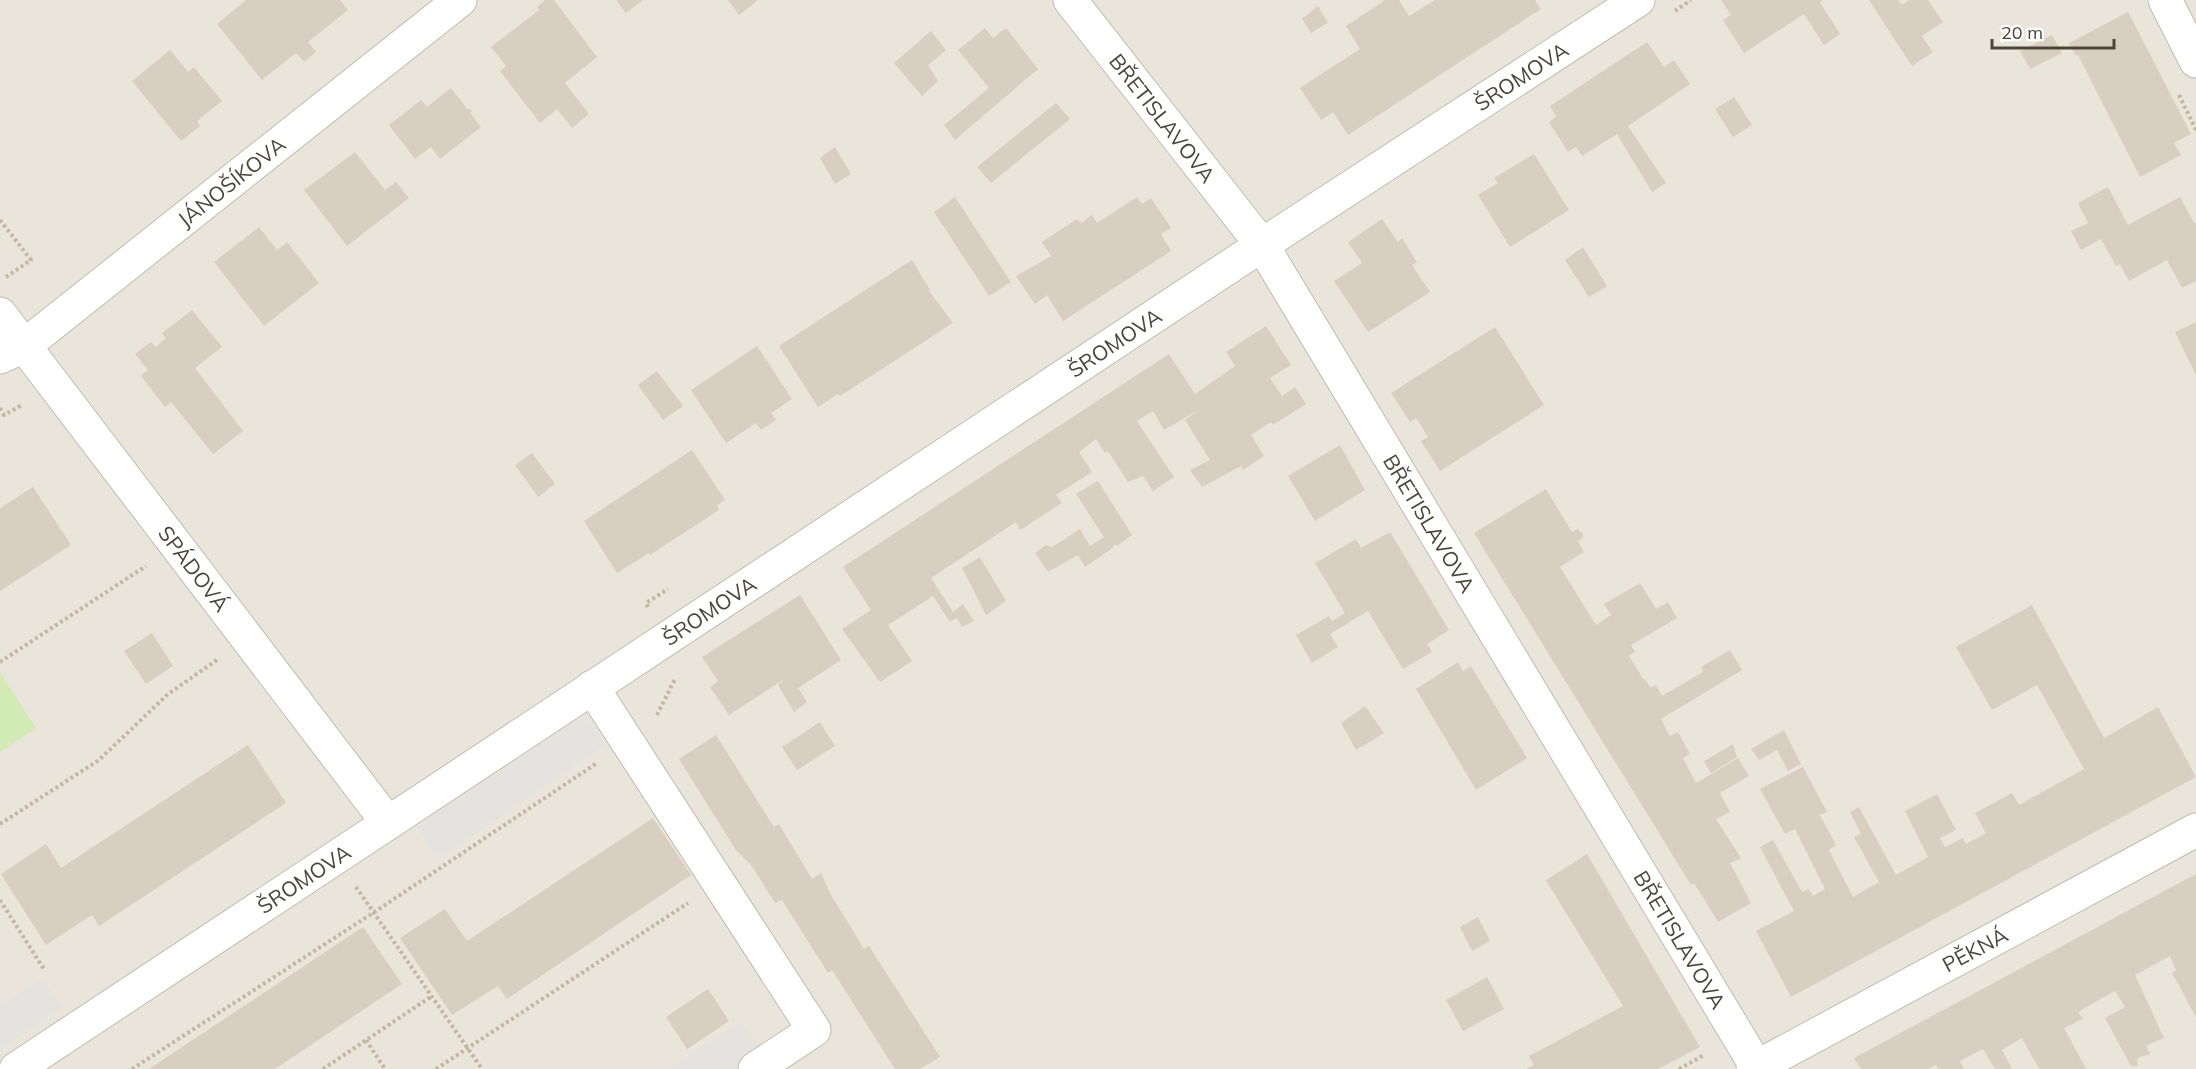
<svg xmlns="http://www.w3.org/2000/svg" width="2196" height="1069" viewBox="0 0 2196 1069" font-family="Mulish,sans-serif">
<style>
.residential{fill:#eae5da}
.green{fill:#d2eab5}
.parking{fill:#e5e3e0}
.building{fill:#d8cfc1}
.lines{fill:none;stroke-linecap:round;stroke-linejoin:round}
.minor-casing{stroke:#c2bbae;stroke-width:35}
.path{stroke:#c4b79f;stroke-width:4;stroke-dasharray:3 3;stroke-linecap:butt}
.minor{stroke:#fff;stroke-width:33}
.labels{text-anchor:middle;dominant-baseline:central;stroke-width:4.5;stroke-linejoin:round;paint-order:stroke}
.street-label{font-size:21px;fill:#4b4439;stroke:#fff}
</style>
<rect width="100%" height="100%" fill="#f6f3ec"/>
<rect class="residential" x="0" y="0" width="2196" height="1069"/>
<path class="green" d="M0,672L36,728L0,752Z"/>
<g class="parking">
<path d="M584,715L605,745L438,859L417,827Z"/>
<path d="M42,978L62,1007L0,1049V1007Z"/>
<path d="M741,1021L760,1050L731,1069H668Z"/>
</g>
<g class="building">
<path d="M246,0H340L348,10L308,42L316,52L304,62L296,53L262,80L217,24Z"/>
<path d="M545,0H554L597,57L565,83L589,114L572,128L557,109L540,123L500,71L506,66L491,47L539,10L537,7Z"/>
<path d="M616,0H643L626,13Z"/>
<path d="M728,0H756L757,1L739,15Z"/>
<path d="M1385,0H1399L1409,16L1435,0H1535L1541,9L1348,135L1333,112L1321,120L1300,88L1360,49L1346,26Z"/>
<path d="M1721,0H1823L1820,2L1840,34L1824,45L1804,14L1744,53L1723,20L1731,15Z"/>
<path d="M1869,0H1898L1902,5L1909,0H1928L1943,22L1922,36L1933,52L1912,66Z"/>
<path d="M1318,6L1328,23L1311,33L1302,19Z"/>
<path d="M2128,12L2191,134L2174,143L2181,155L2140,177L2078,55L2076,56L2069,43Z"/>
<path d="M985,28L993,38L1006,28L1038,69L955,140L944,125L989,88L958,50Z"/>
<path d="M931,31L946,50L928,65L938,81L922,96L894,63Z"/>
<path d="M2052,35L2062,53L2030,69L2020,51Z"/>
<path d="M1647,42L1664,67L1674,60L1690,84L1628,126L1666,183L1652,192L1617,134L1582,156L1576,147L1568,152L1549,122L1556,117L1550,106Z"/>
<path d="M170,50L188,72L194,67L222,101L197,121L200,126L181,141L132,81Z"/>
<path d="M451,88L468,110L469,108L472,111L470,113L481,127L440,159L431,147L415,159L389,125L421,100L427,107Z"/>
<path d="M1734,97L1752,125L1733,137L1715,109Z"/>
<path d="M1056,103L1070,119L991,183L977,167Z"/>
<path d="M835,147L851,174L835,184L820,158Z"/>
<path d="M355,152L385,190L396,182L409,198L347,246L304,190Z"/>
<path d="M1534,154L1569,210L1510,247L1478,195L1498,183L1494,178Z"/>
<path d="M2108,187L2128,225L2180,197L2194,223L2196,222V281L2182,288L2167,260L2129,281L2120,264L2116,266L2101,239L2081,250L2071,231L2088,223L2078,203Z"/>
<path d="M955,197L1011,282L989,296L934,212Z"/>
<path d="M1137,197L1142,204L1151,198L1171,228L1161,234L1171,251L1063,321L1047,295L1035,304L1016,276L1051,256L1042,242L1077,219L1081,223L1092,215L1097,223Z"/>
<path d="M1382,219L1398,242L1402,238L1417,262L1412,265L1430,292L1368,332L1334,281L1362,263L1348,242Z"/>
<path d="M259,227L277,250L287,242L319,283L264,326L214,262Z"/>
<path d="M1583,247L1607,286L1589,297L1565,260Z"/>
<path d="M912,260L930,290L929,291L953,323L840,396L838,394L818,407L779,346Z"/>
<path d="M192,310L222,347L195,368L243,431L213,454L171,402L165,407L141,376L148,370L135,354L151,342L156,347L166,338L162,333Z"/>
<path d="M2196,322V375L2175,332Z"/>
<path d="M1266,326L1291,365L1270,378L1282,396L1295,387L1306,404L1273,425L1271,422L1251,435L1264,456L1243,470L1241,466L1202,487L1190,470L1210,460L1185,420L1200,409L1164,430L1153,411L1137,421L1174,477L1153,491L1143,476L1128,482L1108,451L1105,453L1096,439L1079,452L1092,472L1056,495L1062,503L1020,530L1016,522L931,578L953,612L963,604L974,621L962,627L957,618L950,622L933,596L888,625L912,661L880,682L842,629L871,610L843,567L1169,354L1195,394L1235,366L1226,352Z"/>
<path d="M1495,327L1544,405L1440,471L1421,441L1428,437L1416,418L1410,422L1391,393Z"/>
<path d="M757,346L792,399L771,413L776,420L761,430L756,423L726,443L691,390Z"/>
<path d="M657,371L683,406L663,420L638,385Z"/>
<path d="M1340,445L1365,490L1315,521L1288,476Z"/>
<path d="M692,450L725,500L717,505L719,510L650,555L649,553L617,573L584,521Z"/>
<path d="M532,453L555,484L538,497L515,465Z"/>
<path d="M1098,481L1132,535L1118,545H1113L1114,547L1085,567L1078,555L1048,572L1035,553L1046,545L1052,547L1080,529L1090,546L1104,537L1076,494Z"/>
<path d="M33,487L71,545L0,591V508Z"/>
<path d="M1546,489L1572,532L1577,529L1583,534V538L1578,541L1584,552L1560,567L1596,625L1611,615L1604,604L1640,583L1656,609L1668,602L1677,618L1631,645L1635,652L1629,656L1644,680L1645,679L1651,688L1656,685L1662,696L1703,672L1701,667L1730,650L1742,670L1661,719L1670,736L1678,732L1690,754L1683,758L1696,783L1738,758L1749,776L1720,793L1730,812L1716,819L1741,858L1730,863L1751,903L1718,922L1694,883L1691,885L1474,533Z"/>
<path d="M1390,532L1449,630L1427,644L1432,652L1403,669L1368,611L1330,634L1338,647L1312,663L1296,635L1329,616L1332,621L1345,613L1315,563L1356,539L1361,548Z"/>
<path d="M980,557L1006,601L986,615L962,568Z"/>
<path d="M800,595L841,660L798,688L807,702L794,712L778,685L786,678L729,715L710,687L718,681L702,657Z"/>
<path d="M2032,605L2104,738L2158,707L2196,777L1791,997L1756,931L1794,911L1760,847L1773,840L1802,892L1809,889L1813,896L1825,889L1795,829L1785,834L1760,789L1803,767L1827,812L1820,815L1836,845L1829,850L1853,897L1879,882L1854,837L1861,834L1850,812L1859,807L1896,875L1928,857L1905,811L1937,794L1956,830L1940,838L1945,847L1963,838L1966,844L1986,833L1975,813L2012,793L2019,805L2084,769L2037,685L1992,710L1956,647Z"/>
<path d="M152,633L173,666L146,684L124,651Z"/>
<path d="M1458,662L1463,671L1471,666L1527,758L1476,790L1416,689Z"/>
<path d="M1365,706L1384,733L1356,750L1341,723Z"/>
<path d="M820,722L835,746L797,770L782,747Z"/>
<path d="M1784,730L1801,764L1788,771L1777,750L1759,760L1751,749Z"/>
<path d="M716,735L774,827L779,824L812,879L821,873L830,893L864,949L869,946L940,1057L920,1069H895L832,970L828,973L782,900L775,903L752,866L736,850L679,759Z"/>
<path d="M1733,744L1737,757L1711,773L1704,761Z"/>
<path d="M248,745L286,803L99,926L92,915L46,945L1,874L46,844L61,868Z"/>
<path d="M653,818L691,875L507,999L498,986L452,1015L400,938L445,909L467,941Z"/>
<path d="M1587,854L1700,1047L1658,1069H1526L1534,1065L1529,1056L1623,1006L1546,880Z"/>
<path d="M2196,874V1017L2172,973L2176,970L2170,956L2135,975L2164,1038L2146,1046L2150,1054L2137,1058L2138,1066H2131L2105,1018L2125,1007L2115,991L2078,1012L2083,1019L2064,1028L2086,1069H2039L2022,1038L2002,1050L2012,1069H1995L1983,1049L1960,1061L1964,1069H1938L1936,1065L1929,1069H1861L1854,1058Z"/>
<path d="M1478,917L1490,941L1472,951L1460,927Z"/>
<path d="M363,927L402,984L275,1069H149Z"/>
<path d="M1487,977L1504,1009L1463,1031L1446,1000Z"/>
<path d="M708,989L729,1021L687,1049L666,1017Z"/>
</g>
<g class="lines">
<defs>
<g id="minor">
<path id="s1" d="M1070,0L1262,245L1758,1069"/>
<path d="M2165,0L2196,61"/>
<path id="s2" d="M0,314L388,823"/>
<path id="s3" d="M0,357L24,346L460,0"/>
<path d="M592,687L814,1030L755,1069"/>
<path id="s4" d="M16,1069L1262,245L1638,0"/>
<path id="s5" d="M1753,1069L2196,830"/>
</g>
</defs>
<use href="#minor" class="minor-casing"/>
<g class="path">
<path d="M1675,11L1691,0"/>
<path d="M2179,95L2196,130"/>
<path d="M0,220L31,260L6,277"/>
<path d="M0,408L4,415L22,405"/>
<path d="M648,607L646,603L668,589"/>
<path d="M0,662L146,566"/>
<path d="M657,715L675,679"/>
<path d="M0,824L99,760L168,694L217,660"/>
<path d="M356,887L482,1069"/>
<path d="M0,900L45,971"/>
<path d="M366,1040L385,1069"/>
<path d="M132,1069L373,913L597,763"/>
<path d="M323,1069L432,996"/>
<path d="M436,1069L688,903"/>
<path d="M1679,1069L1704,1055"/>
</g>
<use href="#minor" class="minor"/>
</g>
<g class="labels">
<g class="street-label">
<text stroke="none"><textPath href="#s4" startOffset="1803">ŠROMOVA</textPath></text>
<text stroke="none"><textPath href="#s1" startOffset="150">BŘETISLAVOVA</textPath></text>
<text stroke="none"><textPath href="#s3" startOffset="291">JÁNOŠÍKOVA</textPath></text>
<text stroke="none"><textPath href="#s4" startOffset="1317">ŠROMOVA</textPath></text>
<text stroke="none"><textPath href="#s1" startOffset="636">BŘETISLAVOVA</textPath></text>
<text stroke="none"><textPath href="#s2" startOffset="320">SPÁDOVÁ</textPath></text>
<text stroke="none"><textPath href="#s4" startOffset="831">ŠROMOVA</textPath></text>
<text stroke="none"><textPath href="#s4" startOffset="345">ŠROMOVA</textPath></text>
<text stroke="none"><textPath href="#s1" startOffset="1122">BŘETISLAVOVA</textPath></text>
<text stroke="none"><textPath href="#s5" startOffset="252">PĚKNÁ</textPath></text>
</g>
</g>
<path d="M1992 39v9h122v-9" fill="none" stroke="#4b4439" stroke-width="3"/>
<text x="2001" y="39" font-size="18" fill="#4b4439" stroke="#ffffff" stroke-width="4.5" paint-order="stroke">20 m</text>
</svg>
